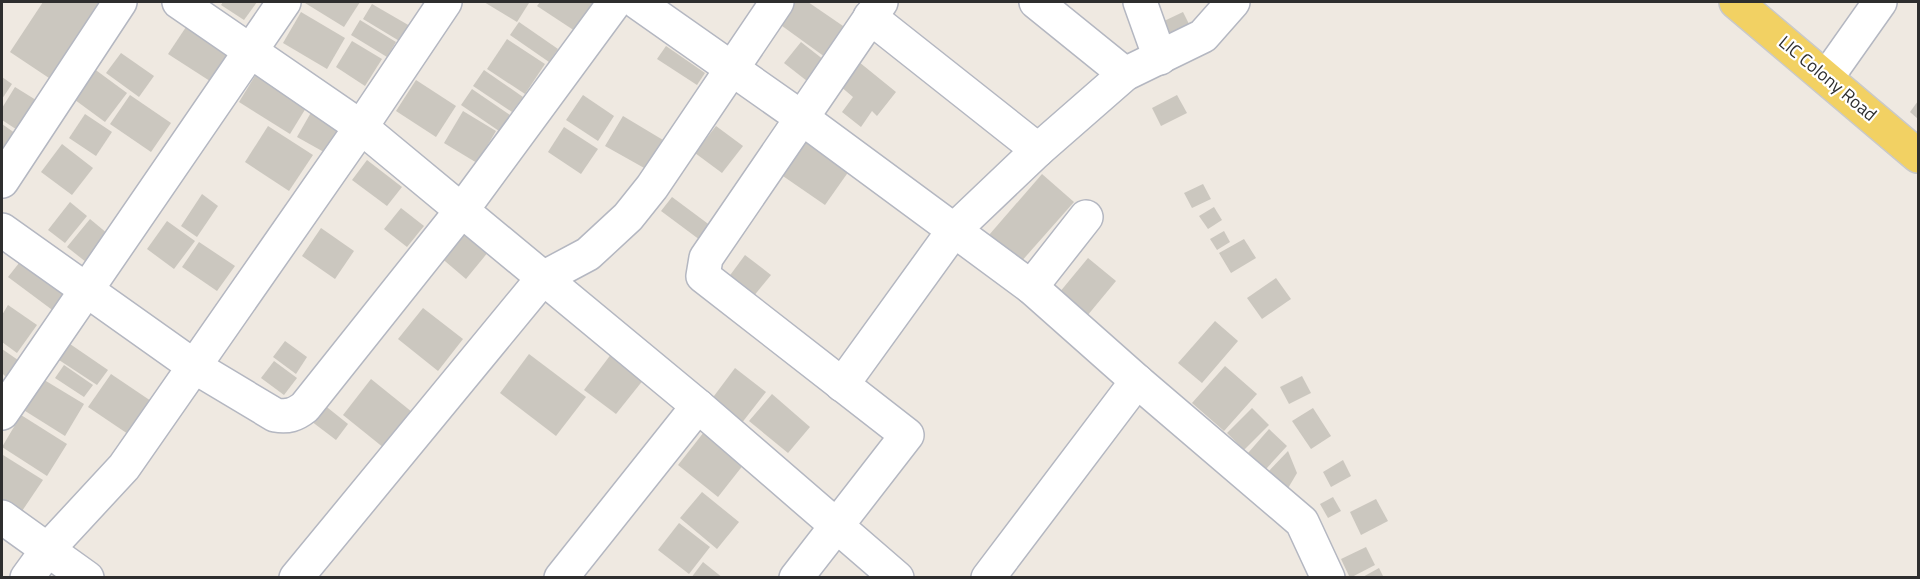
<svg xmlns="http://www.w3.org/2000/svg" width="1920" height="579" viewBox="0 0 1920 579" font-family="'Titillium Web',sans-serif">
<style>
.building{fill:#cbc7bf}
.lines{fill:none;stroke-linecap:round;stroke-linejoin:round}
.minor-casing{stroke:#b4b7c1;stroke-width:36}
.major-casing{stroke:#c9c9c9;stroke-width:36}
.minor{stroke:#fff;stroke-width:33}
.major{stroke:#f2d163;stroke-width:33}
.labels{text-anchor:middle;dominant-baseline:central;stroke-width:4.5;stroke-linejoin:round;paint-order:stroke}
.street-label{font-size:18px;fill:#2e2e2e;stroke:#fff}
</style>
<rect width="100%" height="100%" fill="#efe9e1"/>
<g class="building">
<path d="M43,2H100L49,78L10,52Z"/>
<path d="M223,2H257L244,20L221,5Z"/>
<path d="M306,2H360L344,27L305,3Z"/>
<path d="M484,2H526L529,3L517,22Z"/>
<path d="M540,2H594L575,31L537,6Z"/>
<path d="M794,2H808L846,28L825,57L778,23Z"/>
<path d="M372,4L410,26L401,42L363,19Z"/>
<path d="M301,12L345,38L327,69L283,43Z"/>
<path d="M1183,12L1190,26L1169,36L1162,22Z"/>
<path d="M360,20L396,42L387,57L351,35Z"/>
<path d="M190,21L235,50L213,83L168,54Z"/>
<path d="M519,22L558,49L549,62L510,35Z"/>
<path d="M507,39L545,64L525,94L487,69Z"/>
<path d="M352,41L382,59L365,86L336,67Z"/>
<path d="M801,42L824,60L807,81L784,63Z"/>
<path d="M666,46L705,73L697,85L657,59Z"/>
<path d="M121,53L154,76L139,97L106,73Z"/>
<path d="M859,62L896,92L877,116L872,111L861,127L842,112L853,97L840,86Z"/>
<path d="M93,68L127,93L105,122L71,97Z"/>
<path d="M484,70L523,97L512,112L473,86Z"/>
<path d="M258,71L309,103L290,134L239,102Z"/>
<path d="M2,77L12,84L2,99Z"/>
<path d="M416,80L456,106L436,137L396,111Z"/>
<path d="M15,87L44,105L25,135L2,120V108Z"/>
<path d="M472,89L510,115L499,131L461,105Z"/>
<path d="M130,95L171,123L151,152L110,124Z"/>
<path d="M583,95L614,116L598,141L566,120Z"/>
<path d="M1177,95L1187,113L1161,126L1152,108Z"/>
<path d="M1918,101V119L1910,112Z"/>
<path d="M313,109L347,128L331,156L297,137Z"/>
<path d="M463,111L496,131L477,163L444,143Z"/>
<path d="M85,114L112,132L96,156L69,138Z"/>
<path d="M623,116L663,140L646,169L605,146Z"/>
<path d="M2,124L22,138L10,155L2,150Z"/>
<path d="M268,126L313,155L289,191L245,162Z"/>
<path d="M716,126L743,146L722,173L695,153Z"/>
<path d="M564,127L598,149L581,174L548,152Z"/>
<path d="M805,139L849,171L825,205L780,174Z"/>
<path d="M62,144L93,168L72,195L41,172Z"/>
<path d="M367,160L402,187L387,206L352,180Z"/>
<path d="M1042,174L1074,202L1020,263L989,235Z"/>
<path d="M1203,184L1211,199L1192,208L1184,193Z"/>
<path d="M202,194L218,206L197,237L181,226Z"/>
<path d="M672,197L715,229L704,243L661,211Z"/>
<path d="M70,202L87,216L65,243L48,230Z"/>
<path d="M1214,207L1222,220L1208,229L1199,216Z"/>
<path d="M401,208L424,226L407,247L384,229Z"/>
<path d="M90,219L108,234L86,262L67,247Z"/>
<path d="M167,221L195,241L174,269L147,249Z"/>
<path d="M321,228L354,251L335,279L302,256Z"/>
<path d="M461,228L489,251L466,279L439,256Z"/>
<path d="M1224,231L1230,242L1217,250L1210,239Z"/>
<path d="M1244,239L1256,258L1231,273L1219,253Z"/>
<path d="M199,242L235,266L217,291L182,267Z"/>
<path d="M745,255L771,275L753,297L728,278Z"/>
<path d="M23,258L69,294L55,312L8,277Z"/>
<path d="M1088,258L1116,281L1087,316L1059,293Z"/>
<path d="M1276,278L1291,299L1262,319L1247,298Z"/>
<path d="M8,305L37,325L17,353L2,342V315Z"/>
<path d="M423,308L463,339L438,371L398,339Z"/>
<path d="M1215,321L1238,341L1202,383L1178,363Z"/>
<path d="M285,341L307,357L296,374L273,357Z"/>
<path d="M70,344L108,370L97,385L59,360Z"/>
<path d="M2,349L18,360L6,377L2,373Z"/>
<path d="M615,349L648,374L616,414L584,390Z"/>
<path d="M529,354L586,397L556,436L500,393Z"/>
<path d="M274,361L297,378L284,395L261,378Z"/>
<path d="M64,365L93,385L84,397L55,378Z"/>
<path d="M1225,366L1257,394L1224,431L1192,403Z"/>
<path d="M735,368L766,392L741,424L711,400Z"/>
<path d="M111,374L151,401L128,434L88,407Z"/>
<path d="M1302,376L1311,393L1289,404L1280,387Z"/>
<path d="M41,378L84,404L65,436L22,409Z"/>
<path d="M371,379L412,412L384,448L343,415Z"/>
<path d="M772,394L810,427L788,453L749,421Z"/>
<path d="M323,404L348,424L336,440L311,421Z"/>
<path d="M1252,408L1269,425L1244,450L1227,433Z"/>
<path d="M1313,408L1331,436L1311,449L1292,421Z"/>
<path d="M21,415L67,444L47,476L2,447Z"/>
<path d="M1269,429L1287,446L1266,469L1248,453Z"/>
<path d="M704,432L744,464L718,497L678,465Z"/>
<path d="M1288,451L1297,473L1287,490L1267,473Z"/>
<path d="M3,455L43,480L20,514L2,502V457Z"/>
<path d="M1343,460L1351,476L1331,487L1323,472Z"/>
<path d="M702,492L739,522L717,549L680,518Z"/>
<path d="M1333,497L1341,511L1328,518L1320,504Z"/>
<path d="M1376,499L1388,521L1361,535L1350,512Z"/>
<path d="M679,523L710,547L689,574L658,550Z"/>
<path d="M1366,547L1375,565L1350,578L1341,559Z"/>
<path d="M703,562L723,578H691Z"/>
<path d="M1379,568L1384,578H1361Z"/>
</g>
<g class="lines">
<defs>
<g id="minor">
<path d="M179,2L361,127L698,406L897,578"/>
<path d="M637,2L802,118L1031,287L1137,381L1302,522L1328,578"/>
<path d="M1036,2L1125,74"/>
<path d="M1140,2L1160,58"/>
<path d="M870,17L1038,150"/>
<path d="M1827,77L1880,2"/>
<path d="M2,181L120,2"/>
<path d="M2,230L195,367L275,415C288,417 295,415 305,407L462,210L615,2"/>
<path d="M1031,287L1086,217"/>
<path d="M842,385L954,230L1038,150L1125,74L1203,36L1233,2"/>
<path d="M2,413L284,2"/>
<path d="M2,517L87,578"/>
<path d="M27,578L48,549L124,467L361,127L445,2"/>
<path d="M296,578L543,278L588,254L628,217L652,187L777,2"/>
<path d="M561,578L698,406"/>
<path d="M796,578L907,435L703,276L706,258L881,2"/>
<path d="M988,578L1137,381"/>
</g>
<path id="major" d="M1736,2L1918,156"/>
</defs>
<use href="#minor" class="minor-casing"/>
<use href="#major" class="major-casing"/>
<use href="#minor" class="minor"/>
<use href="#major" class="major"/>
</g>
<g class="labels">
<g class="street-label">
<text transform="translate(1828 78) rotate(40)">LIC Colony Road</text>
</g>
</g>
<rect width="1920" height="579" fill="none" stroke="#2e2e2e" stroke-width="6"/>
</svg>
